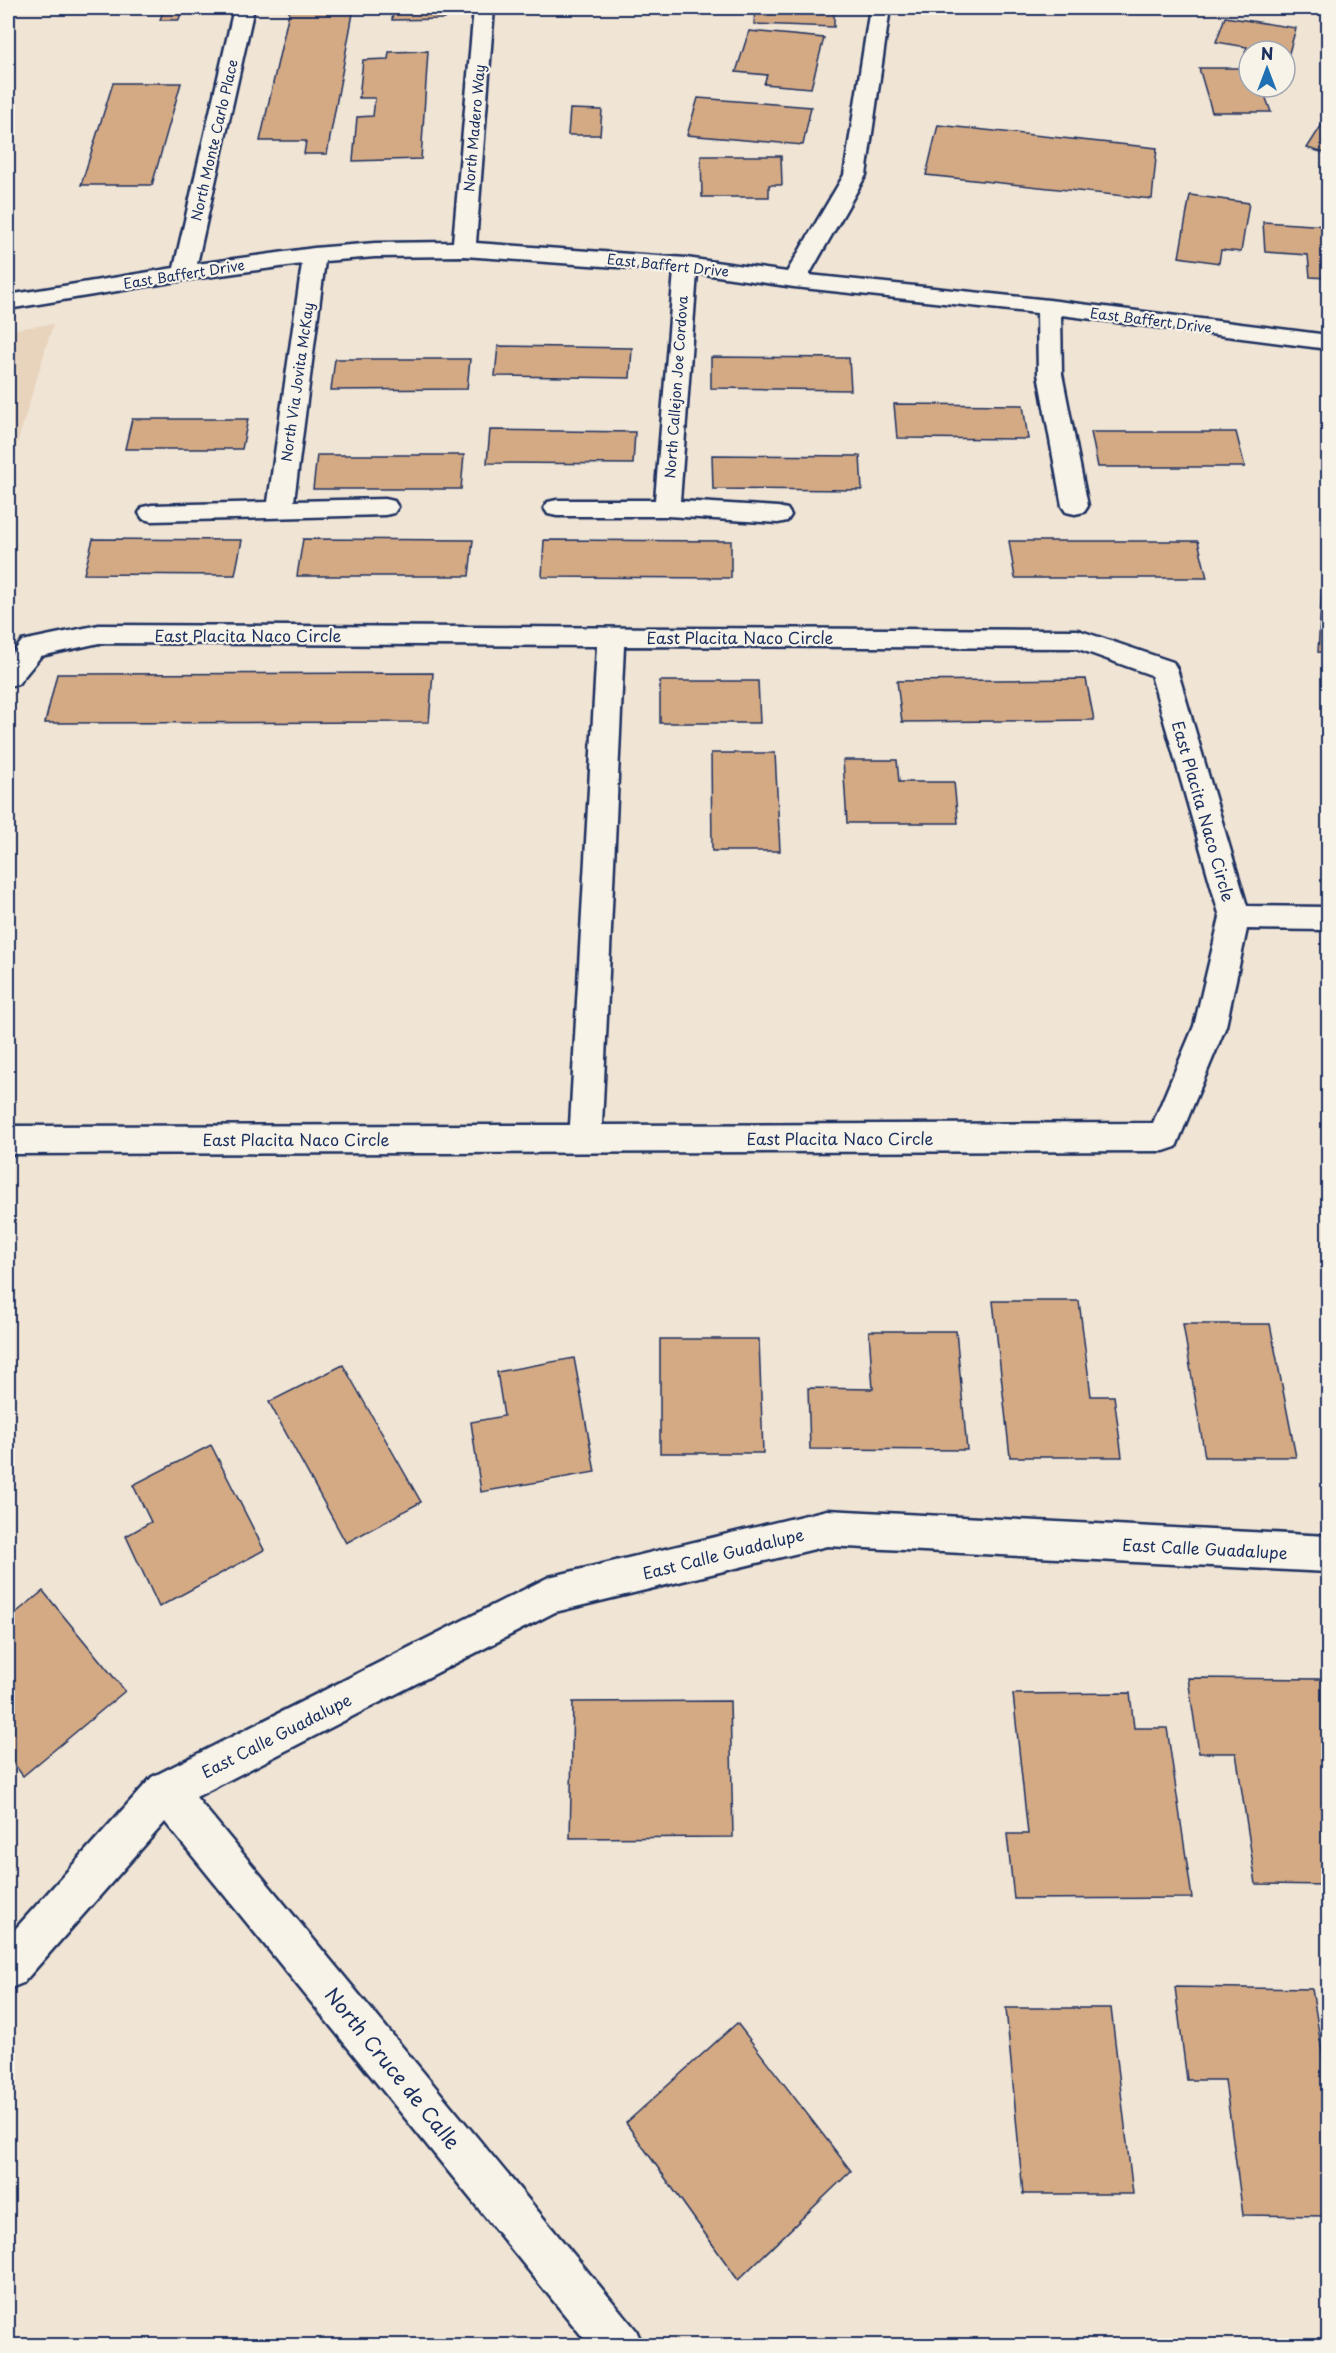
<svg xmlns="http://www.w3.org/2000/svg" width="1336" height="2353" viewBox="0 0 1336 2353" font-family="'Playpen Sans',sans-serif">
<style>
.built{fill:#e8d3bc}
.building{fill:#d4aa85;stroke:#1b2f5e;stroke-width:1.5}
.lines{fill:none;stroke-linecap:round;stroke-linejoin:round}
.minor-casing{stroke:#1b2f5e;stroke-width:5}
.minor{fill:#f7f3e8;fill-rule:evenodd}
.labels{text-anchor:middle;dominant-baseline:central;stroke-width:4.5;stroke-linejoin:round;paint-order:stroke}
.far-street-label{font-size:14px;fill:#1b2f5e;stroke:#f7f3e8}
.street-label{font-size:16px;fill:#1b2f5e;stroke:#f7f3e8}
.near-street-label{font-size:20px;fill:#1b2f5e;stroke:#f7f3e8}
</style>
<rect width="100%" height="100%" fill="#f0e4d4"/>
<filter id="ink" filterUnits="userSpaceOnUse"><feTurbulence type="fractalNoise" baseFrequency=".0167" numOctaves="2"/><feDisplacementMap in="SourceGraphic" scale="12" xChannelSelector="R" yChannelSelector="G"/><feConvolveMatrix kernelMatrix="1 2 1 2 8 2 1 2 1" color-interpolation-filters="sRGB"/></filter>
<g filter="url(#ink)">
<path class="built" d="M53,324L8,474V330Z"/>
<g class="building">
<path d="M164,8H200H182L179,20H160Z"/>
<path d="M290,8H354L327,154H304L306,141H260Z"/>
<path d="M393,8H461L460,17H445V19L392,20Z"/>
<path d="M755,8H834V27L754,24Z"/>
<path d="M1225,17L1296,28L1287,60H1285V51H1249V54L1245,53L1247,47L1216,42Z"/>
<path d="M749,31L824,38L811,88L764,84L767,75L736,72Z"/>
<path d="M428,51L421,159L353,161L357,117L373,116L375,98H359L363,60L388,59L389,52Z"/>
<path d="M1199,68H1249V87H1262L1271,112H1212Z"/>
<path d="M113,83H181L152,185H81Z"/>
<path d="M698,98L811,107L803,145L687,135Z"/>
<path d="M570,109L602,110L600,135H568Z"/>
<path d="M1328,115V154L1307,148Z"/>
<path d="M938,125L1157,148L1152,199L926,175Z"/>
<path d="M701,156H781L782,185H769V197H702Z"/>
<path d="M1190,195L1249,203L1241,252L1221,250L1219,263L1179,257Z"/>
<path d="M1263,222L1328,226V278L1310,277L1308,255L1265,252Z"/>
<path d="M498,346L632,348L630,378L495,376Z"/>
<path d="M711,357L849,358L851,390L711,388Z"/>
<path d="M335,359H470L467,389L331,390Z"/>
<path d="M894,404L1023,405L1028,439L897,438Z"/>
<path d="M132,419H248L242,449H125Z"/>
<path d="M490,430L635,432L633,464L487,463Z"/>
<path d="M1091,432H1236L1245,467H1098Z"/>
<path d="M317,455H464L461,489H313Z"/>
<path d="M712,455L860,456L862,490L713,489Z"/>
<path d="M93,539L242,540L235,575L84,574Z"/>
<path d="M303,539L473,540L469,576H297Z"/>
<path d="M544,540L731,541V578L542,577Z"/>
<path d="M1009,541H1198L1207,578H1015Z"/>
<path d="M1323,569L1328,570V653L1318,652Z"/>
<path d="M433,673L429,722L45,723L57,674Z"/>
<path d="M1086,679L1094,720L902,722L897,681Z"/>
<path d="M660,681H758L760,723H660Z"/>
<path d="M711,753H775L780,851H712Z"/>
<path d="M843,760H897L899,782H954L958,823H847Z"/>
<path d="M993,1301H1079L1091,1396H1114L1122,1457H1010Z"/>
<path d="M1183,1324H1270L1296,1457H1205Z"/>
<path d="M869,1331H956L967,1450L810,1449L808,1388L873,1389Z"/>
<path d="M660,1339H759L763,1453H660Z"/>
<path d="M574,1358L595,1472L481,1492L471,1422L504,1416L497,1372Z"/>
<path d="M343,1365L421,1502L346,1543L269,1402Z"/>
<path d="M211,1445L264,1550L159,1607L126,1536L151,1522L133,1485Z"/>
<path d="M43,1591L125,1691L23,1776L8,1756V1619Z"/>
<path d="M1188,1678L1322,1679L1328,1714V1885L1256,1884L1236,1753H1199Z"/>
<path d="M1130,1693L1134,1728H1167L1192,1898L1014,1899L1007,1834H1028L1013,1694Z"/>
<path d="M730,1701L733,1837L570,1838L573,1702Z"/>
<path d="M1175,1987L1312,1989L1328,2089V2216L1243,2215L1225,2080H1187Z"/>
<path d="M1006,2008H1111L1133,2194H1023Z"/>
<path d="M737,2023L851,2171L738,2280L626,2123Z"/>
<path d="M8,2341H99L98,2346H8Z"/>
</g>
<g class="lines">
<defs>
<g id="minor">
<path d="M234,8H254L197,264L314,248L375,243L453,242L474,8H494L476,243L686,258L787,272L844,175L870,8H890L866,175L809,275L1049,300L1328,335V349L1061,315L1062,374L1088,506L1084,512L1075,514L1066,512L1062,506L1038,374L1037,313L794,287L697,273L680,501L778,507L787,509L791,515L787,521L778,523L667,516H557L548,514L544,508L548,502L557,500H655L674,271L464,256L375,257L325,261L294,501L385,499L394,501L398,507L394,513L385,515L152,521L143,519L139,513L143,507L152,505L268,502L302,264L184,280L8,309V295L174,268Z"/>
<path d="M99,625L1078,630L1173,662L1177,669L1247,906L1328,907V930L1247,929L1226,1026L1180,1137L1176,1147L1164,1151L8,1154V1126L570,1125L597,646L99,643L41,656L18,684L8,686V659L22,641ZM624,646L1076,648L1151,675L1220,917L1194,1026L1153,1123L602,1125Z"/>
<path d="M827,1510L1328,1536V1572L827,1546L555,1612L196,1797L636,2330L643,2346H590L165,1822L23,1983L8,1989V1937L152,1777L549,1577Z"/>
</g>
</defs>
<use href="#minor" class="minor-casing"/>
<use href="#minor" class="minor"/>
</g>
</g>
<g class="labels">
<g class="far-street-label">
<text transform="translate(474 128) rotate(-85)">North Madero Way</text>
<text transform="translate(214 140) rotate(-77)">North Monte Carlo Place</text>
<text transform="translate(668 265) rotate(6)">East Baffert Drive</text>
<text transform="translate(184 274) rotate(-9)">East Baffert Drive</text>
<text transform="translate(1151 320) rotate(7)">East Baffert Drive</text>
<text transform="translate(297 382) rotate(-82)">North Via Jovita McKay</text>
<text transform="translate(676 387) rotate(-86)">North Callejon Joe Cordova</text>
</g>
<g class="street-label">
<text x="248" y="635">East Placita Naco Circle</text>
<text x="740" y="637">East Placita Naco Circle</text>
<text transform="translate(1204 811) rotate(74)">East Placita Naco Circle</text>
<text x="840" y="1138">East Placita Naco Circle</text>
<text x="296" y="1139">East Placita Naco Circle</text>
<text transform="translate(1205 1548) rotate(3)">East Calle Guadalupe</text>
<text transform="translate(723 1553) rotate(-14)">East Calle Guadalupe</text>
<text transform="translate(276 1735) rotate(-27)">East Calle Guadalupe</text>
</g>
<g class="near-street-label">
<text transform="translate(393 2068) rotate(51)">North Cruce de Calle</text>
</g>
</g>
<rect width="1336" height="2353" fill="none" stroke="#f7f3e8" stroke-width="30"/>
<rect x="15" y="15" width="1306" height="2323" fill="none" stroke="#1b2f5e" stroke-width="2" filter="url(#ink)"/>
<g transform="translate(1267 69)"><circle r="28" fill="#f7f3e8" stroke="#9fa5b1" stroke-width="1.5"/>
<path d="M0-4.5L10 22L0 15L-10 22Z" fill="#1f6fb2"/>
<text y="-9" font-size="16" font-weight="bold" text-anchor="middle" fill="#1b2f5e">N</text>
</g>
</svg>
